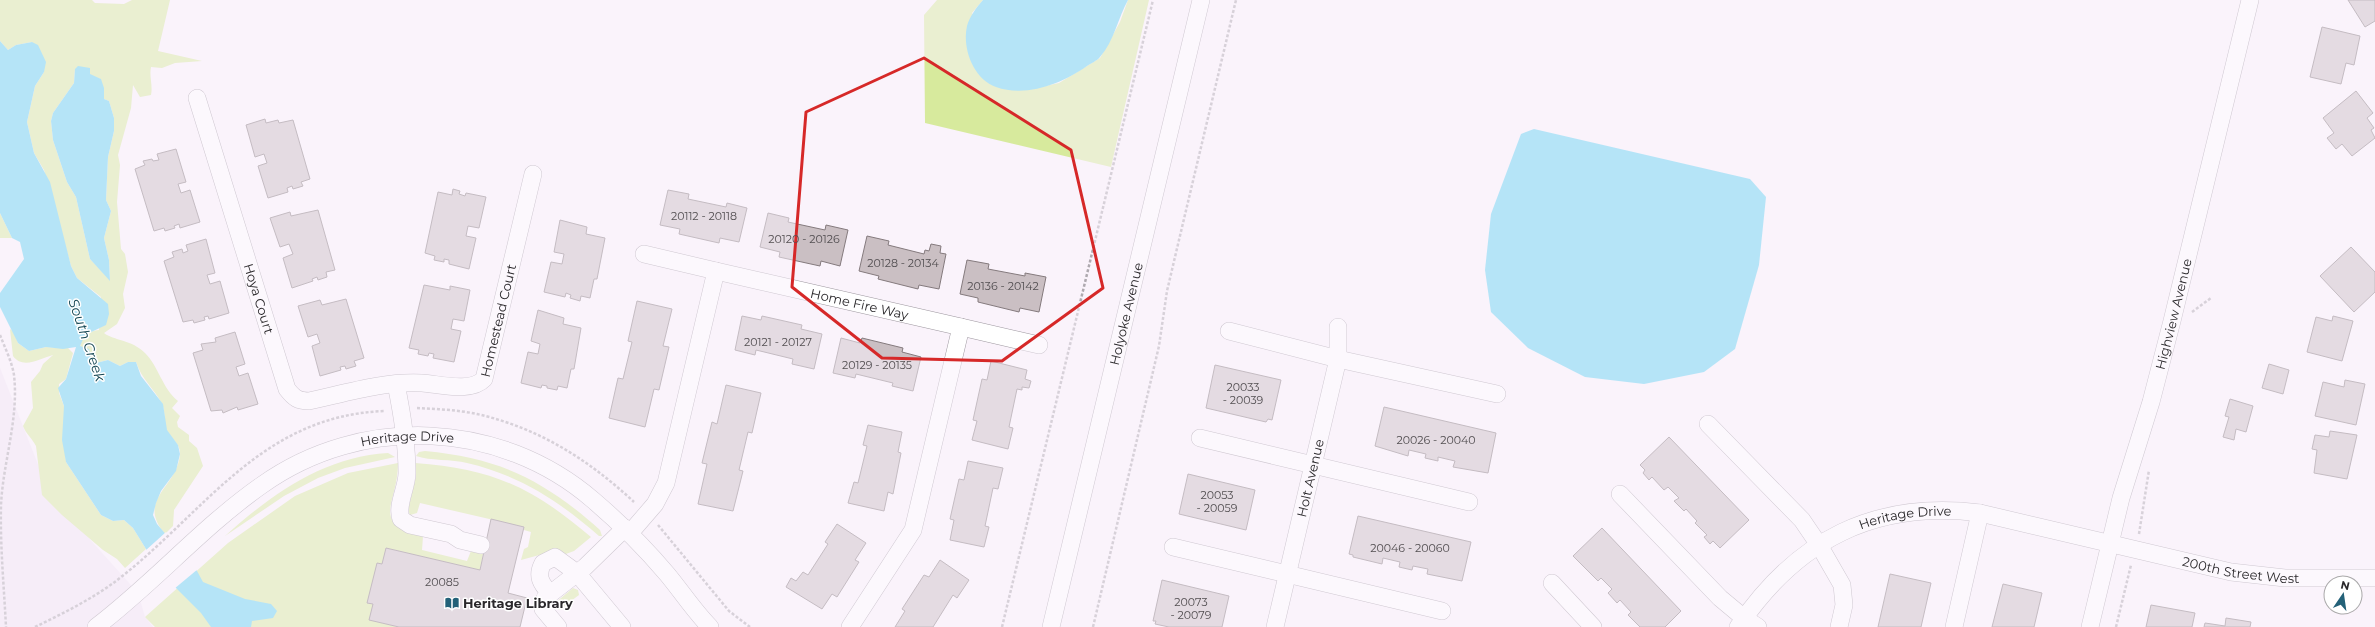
<svg xmlns="http://www.w3.org/2000/svg" width="2375" height="627" viewBox="0 0 2375 627" font-family="Montserrat,sans-serif">
<style>
.built{fill:#f1e6f4}
.green{fill:#d7ea9d;fill-rule:evenodd}
.water{fill:#62d3f2}
.pier{fill:#faf3fb}
.building{fill:#cabfc3;stroke:#847a7d}
.lines{fill:none;stroke-linecap:round;stroke-linejoin:round}
.minor-casing{stroke:#9d979f;stroke-width:18}
.path{stroke:#aea9af;stroke-width:2.5;stroke-dasharray:3 2;stroke-linecap:butt}
.minor{stroke:#fff;stroke-width:17}
.marked{fill:none;stroke:#d62828;stroke-width:3;stroke-linejoin:round}
.labels{text-anchor:middle;dominant-baseline:central;stroke-width:3;stroke-linejoin:round;paint-order:stroke}
.number-label{font-size:11px;fill:#524e51}
.street-label{font-size:13px;fill:#2a282b;stroke:#fff}
.poi-label{font-size:13px;font-weight:bold;fill:#2a282b;stroke:#fff;text-anchor:start}
.water-label{font-size:14px;font-style:italic;fill:#144653;stroke:#fff}
</style>
<rect width="100%" height="100%" fill="#faf3fb"/>
<path class="built" d="M0,368L50,495L138,593L145,617L153,627H0Z"/>
<g class="green">
<path d="M0,0H92L95,3L124,4L132,0H170L158,51L202,61L175,63L162,68L151,67C149,77 153,85 151,95L140,97L133,85L131,108L118,155L120,165L117,202L121,249L125,254L128,272L123,294L125,308L117,324L104,333C114,341 131,339 145,353C159,367 162,388 178,401L172,408L180,416L177,422L178,427L189,435V441L197,448L203,466L174,510L173,526L165,534C136,499 176,489 180,455C181,444 172,440 167,431C163,423 166,412 162,404C154,388 142,380 136,362H128L120,366L108,360L92,364L90,354L80,347C81,336 89,331 99,330L101,297L77,278L71,266L44,170L34,153L27,122L35,86L44,72L32,42L16,45L8,50L0,41ZM75,69L100,79L104,99L109,101L114,118V131L108,157L106,200L111,211L104,238L109,260L110,280L90,259L76,197L67,182L53,140L51,121L53,113L74,83Z"/>
<path d="M937,0H983L972,13L1026,90L1059,83L1100,58L1120,22L1128,0H1149L1111,167L925,123L924,15Z"/>
<path d="M0,213L12,238H0Z"/>
<path d="M10,329L14,332L18,343L29,351L46,347L68,348L73,353L66,379L59,384V393L64,406L66,462L101,515L113,521L124,520L133,528L146,549L125,568L117,559L103,550L62,515L42,495L36,446C32,438 26,434 23,426L33,408L31,382L40,371L43,364L53,355C41,358 23,370 13,356Z"/>
<path d="M425,451C500,458 544,480 600,530L602,536H599C559,501 519,475 467,463C452,459 430,461 416,456L419,452Z"/>
<path d="M388,453L395,457L345,468L318,478L284,496L225,536C272,494 323,457 388,453Z"/>
<path d="M398,463C398,505 369,522 423,536L422,550L467,561L471,551L483,554L480,570L386,548L382,564L377,563L367,603L373,604L369,620L399,627H155L145,617L228,543L295,496L348,473Z"/>
<path d="M415,463C493,469 532,487 591,537L574,551L563,555L554,551L521,560L524,549L528,547L531,532L524,530V527L420,503L417,513L410,515L408,510L416,476Z"/>
<path d="M573,588L578,590L579,595L559,610L555,607V603Z"/>
</g>
<g class="water">
<path d="M983,0H1128C1118,18 1114,41 1100,57C1097,61 1091,63 1087,66C1063,83 1027,98 996,87C973,79 962,48 967,26C970,16 976,8 983,0Z"/>
<path d="M0,41L8,50L16,45L32,42L38,45L46,62L44,72L35,86L27,122L34,153L50,182L71,266L77,278L108,304L109,314L106,325L85,335L80,346L89,349L92,364L108,360L120,366L128,362H136L141,376L163,404L167,430L178,445L180,454L176,471L161,491L156,503L153,515L157,524L197,571L203,582L245,599L271,604L277,611L273,618L252,621L251,627H211L201,613L176,588L146,549L133,528L124,520L113,521L101,515L66,462L62,440L64,406L58,388L66,379L76,347L63,349L46,347L29,351L18,343L0,307V293L24,259L20,242L12,238L0,213Z"/>
<path d="M78,66L90,68V74L101,79L104,88V99L109,101L114,118V131L108,157L106,200L111,211L104,238L109,260L110,281L90,259L76,197L67,182L53,140L51,121L53,113L74,83L75,69Z"/>
<path d="M1534,129L1750,179L1766,197L1759,265L1735,349L1704,372L1644,384L1585,377L1528,348L1491,312L1485,270L1491,214L1521,134Z"/>
</g>
<path class="pier" d="M166,532L198,569L174,589L145,551Z"/>
<g class="building">
<path d="M2348,0H2375V21L2365,27Z"/>
<path d="M2322,27L2360,36L2354,65L2346,63L2341,84L2310,77Z"/>
<path d="M2356,91L2373,113L2367,118L2374,128L2371,130L2375,138L2352,156L2342,144L2336,149L2327,138L2334,133L2323,118Z"/>
<path d="M265,119L266,123L278,120L279,123L293,120L310,179L301,182L303,186L293,189L292,186L287,188L288,192L268,198L258,166L267,163L264,154L255,157L246,125Z"/>
<path d="M176,149L186,182L178,184L181,193L190,190L200,222L180,228L179,224L174,226L175,228L165,231L164,228L154,231L135,169L145,165L143,161L152,159L153,161L159,160L157,154Z"/>
<path d="M453,189L460,191L459,194L465,196L466,193L486,197L479,228L468,226L466,236L476,238L469,269L449,264V260L444,259V262L434,260L435,256L425,253L438,192L452,195Z"/>
<path d="M668,190L689,194L688,199L726,207L727,203L747,208L739,242L720,238L719,243L679,234L680,229L660,225Z"/>
<path d="M318,210L335,270L326,272L327,277L318,280L317,277L312,279L313,281L292,288L283,258L293,254L289,244L280,247L270,218L290,212L291,216Z"/>
<path d="M768,213L789,218L788,222L825,230L826,225L848,230L840,266L821,261L820,266L779,257L780,252L760,247Z"/>
<path d="M560,220L587,227L586,234L605,238L597,279H594L590,298L581,296L580,301L570,298L571,295L566,293L565,297L544,292L551,262L562,264L564,254L554,252Z"/>
<path d="M867,236L889,241L888,245L924,254L925,250L929,251L931,244L941,246L940,253L946,254L939,289L919,285L918,289L878,279L879,276L859,271Z"/>
<path d="M206,239L215,273L207,275L210,284L220,281L229,313L209,319L208,316L204,317L205,320L194,323L193,320L183,322L164,261L174,257L172,252L182,249L183,253L188,251L186,245Z"/>
<path d="M2351,247L2375,272V292L2354,312L2320,276Z"/>
<path d="M967,260L989,264L988,269L1025,276V273L1046,277L1039,312L1020,308L1019,312L978,302V298L960,294Z"/>
<path d="M424,285L450,290V286L470,290L464,321L453,319L451,329L461,331L454,362L433,358L434,354L429,353L428,356L418,354L419,350L409,348Z"/>
<path d="M346,299L364,358L354,361L356,366L346,369L345,366L340,367L341,370L320,376L312,346L320,343L317,334L308,337L298,306L320,300L322,305Z"/>
<path d="M637,301L672,309L663,346L669,347L659,390L654,389L645,427L609,418L618,378L623,379L632,342L628,341Z"/>
<path d="M538,310L564,318L563,324L581,328L574,369H571L567,388L558,386L557,390L547,388V386L542,385L541,388L521,383L528,352L538,354L540,344L531,341Z"/>
<path d="M742,316L761,320L762,316L802,325L801,329L822,334L814,369L792,364L793,359L756,350L755,355L735,350Z"/>
<path d="M2333,316L2353,321L2342,361L2307,352L2316,317L2332,321Z"/>
<path d="M235,332L245,364L236,367L239,376L248,373L258,404L238,410L237,407L223,413L222,410L211,411L193,353L203,350L201,344L216,342L215,338Z"/>
<path d="M841,338L860,343L862,338L903,348L902,352L921,357L913,391L892,386L893,383L856,374L855,378L833,373Z"/>
<path d="M991,361L1027,370L1025,379L1031,381L1029,388L1022,387V390L1017,389L1009,427L1013,428L1008,449L972,440L977,421L973,420L982,379L987,380Z"/>
<path d="M2269,364L2289,370L2283,394L2262,388Z"/>
<path d="M1215,365L1281,380L1272,420L1268,419L1266,422L1206,408Z"/>
<path d="M2345,380L2365,384L2356,425L2315,416L2323,382L2344,387Z"/>
<path d="M726,385L761,393L752,433L748,432L739,470L743,471L733,511L698,504L707,464L702,463L712,422L717,424Z"/>
<path d="M2230,399L2253,406L2246,432L2236,429L2234,440L2223,437L2229,417L2225,416Z"/>
<path d="M1384,407L1496,433L1488,473L1453,467L1455,461L1438,457V461L1425,458L1426,454L1409,450L1408,456L1375,446Z"/>
<path d="M868,425L902,432L898,452L901,453L893,494L888,492L884,511L848,503L854,482L858,483L867,446L863,445Z"/>
<path d="M2330,431L2357,435L2347,479L2314,473L2317,450L2312,449L2315,435L2329,437Z"/>
<path d="M1669,437L1749,520L1720,548L1713,541L1710,544L1704,537L1707,535L1695,523L1697,521L1686,509L1684,511L1674,501L1679,498L1668,487L1664,490L1652,477L1649,480L1643,473L1645,470L1640,465Z"/>
<path d="M968,461L1003,468L998,489L993,488L985,526L989,527L984,547L950,540L954,520L950,519L959,479L964,480Z"/>
<path d="M1188,474L1255,490L1246,530L1179,514Z"/>
<path d="M1358,516L1471,542L1462,581L1427,574L1428,569L1413,566L1412,570L1399,567L1400,562L1383,558L1382,564L1353,557V555L1349,554Z"/>
<path d="M491,519L524,527L508,593L527,598L520,627H399L369,620L373,604L367,603L377,563L382,564L386,548L480,570Z"/>
<path d="M837,524L866,543L855,560L859,562L837,597L832,594L822,609L786,587L791,578L796,581L803,572L808,575L828,544L825,542Z"/>
<path d="M1602,528L1681,611L1665,627H1640L1628,615L1631,612L1620,600L1617,603L1608,593L1612,589L1601,578L1598,581L1573,556Z"/>
<path d="M940,560L969,580L957,598L953,595L933,627H895L905,611L902,609L924,575L929,577Z"/>
<path d="M1890,574L1931,583L1921,627H1878Z"/>
<path d="M1162,580L1229,596L1222,627H1169L1155,624L1156,621H1153Z"/>
<path d="M2003,584L2042,593L2034,627H1992Z"/>
<path d="M2151,605L2195,613L2192,627H2146Z"/>
<path d="M2226,618L2251,622L2250,627H2204L2205,623L2225,626Z"/>
</g>
<g class="lines">
<defs>
<g id="minor">
<path id="s1" d="M197,98L287,389C294,398 298,401 309,401C346,393 383,381 422,383C439,384 471,393 484,379L533,174"/>
<path d="M644,254L716,271"/>
<path d="M961,327L1039,345"/>
<path d="M1229,331L1338,359L1497,394"/>
<path d="M396,384C402,413 407,443 407,473C407,488 396,505 401,519L410,525L451,534L460,540L481,545"/>
<path d="M1708,424L1802,520L1819,545L1842,585L1844,605L1839,627"/>
<path d="M1200,438L1469,502"/>
<path d="M1620,494L1720,598L1744,618L1758,627"/>
<path id="s2" d="M630,533L655,504L666,483L716,271L961,327L913,530L850,627"/>
<path d="M1173,547L1442,611"/>
<path d="M1552,583L1593,627"/>
<path d="M550,593C541,584 536,576 543,563L555,557L577,573L622,627"/>
<path id="s3" d="M96,627C154,583 202,527 262,485C362,414 500,420 593,500C620,523 645,548 667,574C682,592 694,611 710,627"/>
<path d="M558,627L543,609L545,598L585,567L625,528"/>
<path id="s4" d="M1051,627L1201,0"/>
<path id="s5" d="M1275,627L1338,359V327"/>
<path id="s6" d="M1738,627C1797,540 1874,500 1980,513L2231,572L2285,578H2375"/>
<path d="M1954,627L1980,513"/>
<path id="s7" d="M2090,627L2121,498L2151,402L2172,321L2250,0"/>
</g>
</defs>
<use href="#minor" class="minor-casing"/>
<g class="path">
<path d="M2192,312L2211,298"/>
<path d="M0,335C5,348 12,362 14,375C19,419 3,462 1,505C0,545 4,587 6,627"/>
<path d="M417,408C437,409 458,410 477,414C539,428 589,460 634,502"/>
<path d="M658,525L729,611L750,627"/>
<path d="M2139,534L2149,470"/>
<path d="M35,627C62,614 92,599 116,581C205,513 260,416 384,411"/>
<path d="M1002,627L1153,0"/>
<path d="M1093,627L1159,346L1167,291L1183,223L1236,0"/>
<path d="M2116,627L2131,565"/>
</g>
<use href="#minor" class="minor"/>
</g>
<path d="M0 0H2375V627H0ZM924,58L1071,150L1103,288L1002,361L882,358L792,287L806,112Z" fill="#faf3fb" fill-opacity=".55" fill-rule="evenodd"/>
<path class="marked" d="M924,58L1071,150L1103,288L1002,361L882,358L792,287L806,112Z"/>
<defs>
<symbol id="library-bare" viewBox="-9 -9 18 18"><path d="M-6-4Q-3-5.5-.7-3.5V5Q-3 3-6 4ZM6-4Q3-5.5 .7-3.5V5Q3 3 6 4Z" fill="#236178" stroke="#fff" stroke-width="2.5" paint-order="stroke"/></symbol>
</defs>
<g fill-rule="evenodd">
<use href="#library-bare" x="442" y="593" width="20" height="20"/>
</g>
<g class="labels">
<g class="number-label">
<text x="704" y="216">20112 - 20118</text>
<text x="804" y="239">20120 - 20126</text>
<text x="903" y="263">20128 - 20134</text>
<text x="1003" y="286">20136 - 20142</text>
<text x="778" y="342">20121 - 20127</text>
<text x="877" y="365">20129 - 20135</text>
<text x="1243" y="387">20033<tspan x="1243" dy="13">- 20039</tspan></text>
<text x="1436" y="440">20026 - 20040</text>
<text x="1217" y="495">20053<tspan x="1217" dy="13">- 20059</tspan></text>
<text x="1410" y="548">20046 - 20060</text>
<text x="442" y="582">20085</text>
<text x="1191" y="602">20073<tspan x="1191" dy="13">- 20079</tspan></text>
</g>
<g class="street-label">
<text stroke="none"><textPath href="#s1" startOffset="210">Hoya Court</textPath></text>
<text stroke="none"><textPath href="#s2" startOffset="427">Home Fire Way</textPath></text>
<text stroke="none"><textPath href="#s4" startOffset="322">Holyoke Avenue</textPath></text>
<text stroke="none"><textPath href="#s7" startOffset="324">Highview Avenue</textPath></text>
<text stroke="none"><textPath href="#s1" startOffset="570">Homestead Court</textPath></text>
<text stroke="none"><textPath href="#s3" startOffset="374">Heritage Drive</textPath></text>
<text stroke="none"><textPath href="#s5" startOffset="153">Holt Avenue</textPath></text>
<text stroke="none"><textPath href="#s6" startOffset="208">Heritage Drive</textPath></text>
<text stroke="none"><textPath href="#s6" startOffset="551">200th Street West</textPath></text>
</g>
<g class="poi-label">
<text x="463" y="603">Heritage Library</text>
</g>
<g class="water-label">
<text transform="translate(87 340) rotate(71)">South Creek</text>
</g>
</g>
<g transform="translate(2343 595) rotate(13)"><circle r="19" fill="#ffffff" stroke="#aaa9aa"/>
<path d="M0-3L7 15L0 10L-7 15Z" fill="#236178"/>
<text y="-6" font-size="11" font-weight="bold" text-anchor="middle" fill="#2a282b">N</text>
</g>
</svg>
